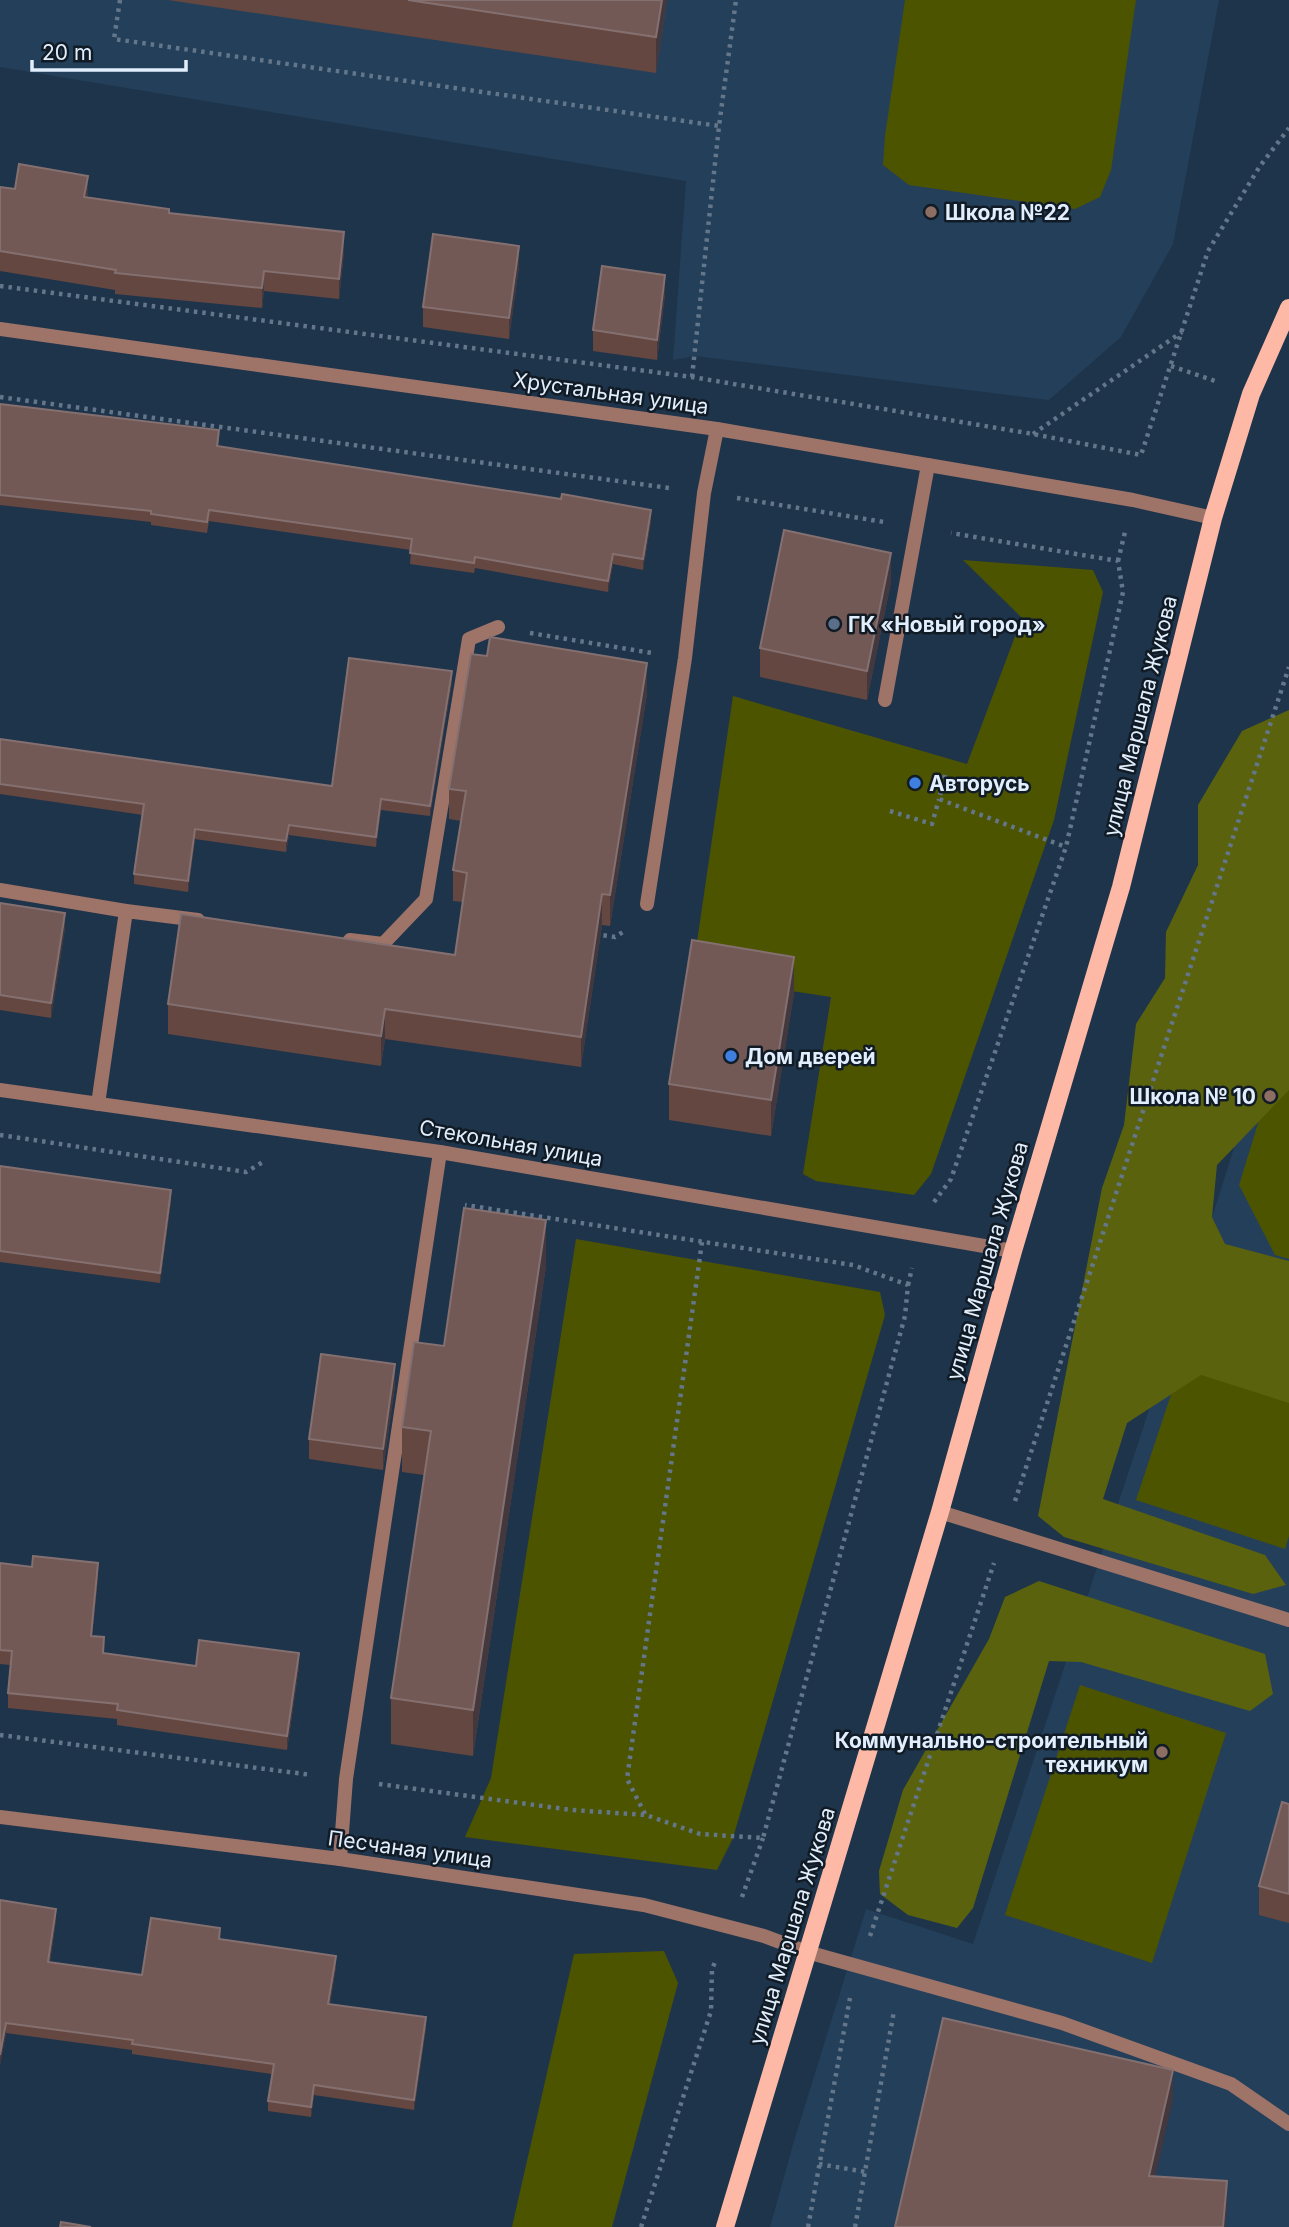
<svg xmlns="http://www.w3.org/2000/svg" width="1289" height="2227" viewBox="0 0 1289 2227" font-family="Inter,sans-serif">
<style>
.built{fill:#243f5a}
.green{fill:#4d5400}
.forest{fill:#5a620e}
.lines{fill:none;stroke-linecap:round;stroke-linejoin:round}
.path{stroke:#63768a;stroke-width:4.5;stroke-dasharray:3.5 5;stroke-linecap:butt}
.service{stroke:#9e7368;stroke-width:14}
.minor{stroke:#9e7368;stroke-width:14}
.tertiary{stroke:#9e7368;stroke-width:14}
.primary{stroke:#feb8a6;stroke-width:18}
.wall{fill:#654741}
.shaded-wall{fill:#43383d}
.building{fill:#735955;stroke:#847070;stroke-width:2}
.education-dot{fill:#8d6e63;stroke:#111b25;stroke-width:2.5}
.service-dot{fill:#5c6f8a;stroke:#111b25;stroke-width:2.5}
.shop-dot{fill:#3f7fe0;stroke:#111b25;stroke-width:2.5}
.labels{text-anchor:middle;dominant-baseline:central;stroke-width:5;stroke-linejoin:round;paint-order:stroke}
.poi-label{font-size:21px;font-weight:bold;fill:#e1eefd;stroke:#111b25;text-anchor:start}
.street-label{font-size:21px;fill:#e1eefd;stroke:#111b25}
</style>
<rect width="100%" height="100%" fill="#1e344b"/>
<g class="built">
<path d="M0,0H1219L1173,244L1121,337L1049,400L695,356L673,360L686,181L0,67Z"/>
<path d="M1289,975V2227H770L794,2141L866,1909L973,1944L1200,1255Z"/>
</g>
<g class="green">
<path d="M905,0H1136L1111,170L1100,197L1075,209L909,185L883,165L885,136Z"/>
<path d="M963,560L1093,570L1103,592L1054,820L931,1174L914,1195L816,1181L803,1174L831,997L692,976L733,696L967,764L1022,618Z"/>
<path d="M1289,1023V1259L1275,1255L1239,1185Z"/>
<path d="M576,1239L880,1292L885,1315L733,1838L717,1870L465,1837L491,1778Z"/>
<path d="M1199,1310L1289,1340V1536L1285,1549L1136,1500Z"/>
<path d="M1080,1685L1226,1733L1152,1963L1005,1915Z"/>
<path d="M664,1951L678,1983L612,2227H512L574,1954Z"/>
</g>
<g class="forest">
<path d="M1289,710V1090L1217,1165L1212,1217L1225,1244L1289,1261V1403L1201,1375L1127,1423L1103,1499L1265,1555L1286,1585L1253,1594L1064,1537L1038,1516L1102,1188L1124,1125L1136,1024L1165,978L1166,932L1198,865V805L1242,731Z"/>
<path d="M1039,1581L1265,1654L1273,1694L1250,1711L1081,1662L1049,1661L973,1908L957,1928L908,1915L880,1894L879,1871L903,1790L989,1639L1005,1597Z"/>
</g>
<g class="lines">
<g class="path">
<path d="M120,0L114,39L719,126"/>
<path d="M0,286L692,377L1033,434L1141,455L1208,251L1260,166L1289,128"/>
<path d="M1171,366L1218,382"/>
<path d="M692,377L719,126L736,0"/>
<path d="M0,397L669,488"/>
<path d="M1033,434L1182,332"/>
<path d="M737,498L884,522"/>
<path d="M1118,561L1125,532"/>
<path d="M530,633L652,653"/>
<path d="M945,775L939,799L1066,847"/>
<path d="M890,811L932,824L939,799"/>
<path d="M595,934L615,937L626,930"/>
<path d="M0,1135L246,1172L263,1162"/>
<path d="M934,1202L951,1179L1066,847L1123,592L1118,561L951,533"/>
<path d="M908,1285L912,1268"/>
<path d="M1015,1501L1289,667"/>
<path d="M0,1735L312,1775"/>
<path d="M379,1784L572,1810L646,1815L700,1834L763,1838L905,1316L908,1285L853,1265L465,1205"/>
<path d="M645,1814L627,1779L702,1242"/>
<path d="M742,1897L763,1838"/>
<path d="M870,1936L994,1563"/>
<path d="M819,2164L866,2172"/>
<path d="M641,2227L711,2011L712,1969L716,1960"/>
<path d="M808,2227L850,1998"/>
<path d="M855,2227L894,2011"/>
</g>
<g class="service">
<path d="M885,700L928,465"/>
<path d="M0,890L126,911"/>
<path d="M647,904L685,658L704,493L717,429"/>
<path d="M350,940L383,944L426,899L469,639L498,627"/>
<path d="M98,1104L126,911L198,920"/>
<path d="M940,1512L1289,1620"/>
<path d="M340,1859L346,1779L440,1152"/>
<path d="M807,1952L1062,2023L1231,2084L1289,2124"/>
</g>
<g class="minor">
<path d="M0,1090L440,1152L1013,1251"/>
<path d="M0,1817L340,1859L644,1905L764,1936L807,1952"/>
</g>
<path class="tertiary" d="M0,329L717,429L1133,500L1213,518"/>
<path class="primary" d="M725,2227L940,1512L1013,1251L1121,887L1213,518L1251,394L1289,308"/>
</g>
<g class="wall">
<path d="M168,0H667L656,73Z"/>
<path d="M0,187L88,198L169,213L344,252L339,299L264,291L262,308L115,294V290L0,271Z"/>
<path d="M519,266L509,339L423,327V307Z"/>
<path d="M665,295L657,360L593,351V330Z"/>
<path d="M0,404L219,440L218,446L651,521L643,570L613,564L608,592L475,568L474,573L410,564L411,550L209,521L207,533L151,525V522L0,505Z"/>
<path d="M891,582L867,700L760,677V648Z"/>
<path d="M452,682L430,816L381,810L376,847L289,835L286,852L195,839L188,892L134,884V874L143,815L0,794V739L332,786Z"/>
<path d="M647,694L610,926L602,925L581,1067L385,1039L381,1066L168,1034V1004L455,955L463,902L453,901V870L461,821L449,819V789Z"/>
<path d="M0,903L65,928L51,1018L0,1010Z"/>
<path d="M794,993L771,1136L669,1120V1084Z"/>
<path d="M0,1166L171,1201L160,1283L0,1262Z"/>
<path d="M546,1266L473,1756L391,1744V1698L424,1475L402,1472V1427L444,1346Z"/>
<path d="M395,1385L383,1470L309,1459V1439Z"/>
<path d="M0,1563L98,1577L92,1636L104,1654L196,1666L299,1667L287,1750L117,1725V1719L8,1708V1693L10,1665L0,1664Z"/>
<path d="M1289,1804V1923L1259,1915V1886Z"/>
<path d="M0,1900L56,1920L50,1962L142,1975L220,1939L336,1967L330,2004L426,2028L414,2110L314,2095L311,2117L268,2111V2101L272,2074L132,2054V2050L6,2033L0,2065Z"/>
</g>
<g class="shaded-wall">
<path d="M662,0H667L656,73V37Z"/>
<path d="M88,176V196L84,218V197Z"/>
<path d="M344,232V252L339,299V279Z"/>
<path d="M519,246V266L509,339V318Z"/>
<path d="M264,271V291L262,308V288Z"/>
<path d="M665,275V295L657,360V340Z"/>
<path d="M651,510V521L643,570V559Z"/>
<path d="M891,553V582L867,700V671Z"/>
<path d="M613,554V564L608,592V581Z"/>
<path d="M647,663V694L610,926V895Z"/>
<path d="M452,671V682L430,816V806Z"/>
<path d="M381,799V810L376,847V837Z"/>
<path d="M289,825V835L286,852V841Z"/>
<path d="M195,829V839L188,892V881Z"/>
<path d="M602,894V925L581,1067V1037Z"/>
<path d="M65,913V928L51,1018V1003Z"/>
<path d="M794,957V993L771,1136V1100Z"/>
<path d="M385,1009V1039L381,1066V1036Z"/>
<path d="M171,1190V1201L160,1283V1273Z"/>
<path d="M546,1220V1266L473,1756V1710Z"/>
<path d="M395,1364V1385L383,1470V1449Z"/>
<path d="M98,1563V1577L91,1650V1636Z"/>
<path d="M299,1653V1667L287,1750V1736Z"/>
<path d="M56,1909V1920L48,1973V1962Z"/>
<path d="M336,1956V1967L328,2015V2004Z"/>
<path d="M426,2017V2028L414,2110V2100Z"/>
<path d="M6,2023V2033L0,2065V2055Z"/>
<path d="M1173,2070V2099L1149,2204V2176Z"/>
<path d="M314,2085V2095L311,2117V2107Z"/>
<path d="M1227,2181V2210L1225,2227H1223Z"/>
</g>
<g class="building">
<path d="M408,0H662L656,37Z"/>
<path d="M19,164L88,176L84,197L169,209V213L344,232L339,279L264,271L262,288L115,273L116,270L0,251V187L15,189Z"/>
<path d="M433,234L519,246L509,318L423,307Z"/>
<path d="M602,266L665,275L657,340L593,330Z"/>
<path d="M0,404L219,430L217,446L561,499L562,494L651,510L643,559L613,554L608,581L475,557L474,563L410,553L412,539L209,510L207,522L151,514V511L0,495Z"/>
<path d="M784,530L891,553L867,671L760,648Z"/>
<path d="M490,637L647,663L610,895L602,894L581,1037L385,1009L381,1036L168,1004L181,914L455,955L467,873L453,870L466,791L449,789L471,654L487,656Z"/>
<path d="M349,658L452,671L430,806L381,799L376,837L289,825L286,841L195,829L188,881L134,874L144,804L0,784V739L332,786Z"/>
<path d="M0,903L65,913L51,1003L0,995Z"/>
<path d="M692,940L794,957L771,1100L669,1084Z"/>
<path d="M0,1166L171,1190L160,1273L0,1251Z"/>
<path d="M464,1208L546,1220L473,1710L391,1698L431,1431L402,1427L414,1342L444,1346Z"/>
<path d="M321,1354L395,1364L383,1449L309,1439Z"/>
<path d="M33,1556L98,1563L91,1636L104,1637L103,1653L196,1666L199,1640L299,1653L287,1736L117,1710L118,1704L8,1693L12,1651L0,1650V1563L32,1567Z"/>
<path d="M1282,1802L1289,1804V1894L1259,1886Z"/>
<path d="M0,1900L56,1909L48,1962L142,1975L151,1918L220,1928L219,1939L336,1956L328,2004L426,2017L414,2100L314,2085L311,2107L268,2101L274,2064L132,2044L133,2040L6,2023L0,2055Z"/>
<path d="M943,2018L1173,2070L1149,2176L1227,2181L1223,2227H895Z"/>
<path d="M61,2222L91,2227H60Z"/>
</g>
<g class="education-dot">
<circle cx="931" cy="212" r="7"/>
<circle cx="1270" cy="1096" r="7"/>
<circle cx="1162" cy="1752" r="7"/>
</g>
<circle class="service-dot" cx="834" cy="624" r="7"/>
<g class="shop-dot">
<circle cx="915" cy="783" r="7"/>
<circle cx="731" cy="1056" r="7"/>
</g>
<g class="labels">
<g class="poi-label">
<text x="945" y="212">Школа №22</text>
<text x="848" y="624">ГК «Новый город»</text>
<text x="929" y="783">Авторусь</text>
<text x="745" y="1056">Дом дверей</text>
<text x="1256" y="1096" text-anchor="end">Школа № 10</text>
<text x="1148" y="1740" text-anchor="end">Коммунально-строительный<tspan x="1148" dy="24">техникум</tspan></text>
</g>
<g class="street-label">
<text transform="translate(611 393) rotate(8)">Хрустальная улица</text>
<text transform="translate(1140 716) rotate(-76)">улица Маршала Жукова</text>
<text transform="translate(511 1143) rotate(10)">Стекольная улица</text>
<text transform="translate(987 1261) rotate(-74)">улица Маршала Жукова</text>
<text transform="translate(410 1849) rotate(8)">Песчаная улица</text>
<text transform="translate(792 1926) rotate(-73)">улица Маршала Жукова</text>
</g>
</g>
<path d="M32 60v10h154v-10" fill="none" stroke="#e1eefd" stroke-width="3.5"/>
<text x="42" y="60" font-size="21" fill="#e1eefd" stroke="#111b25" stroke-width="5" paint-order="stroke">20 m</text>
</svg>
